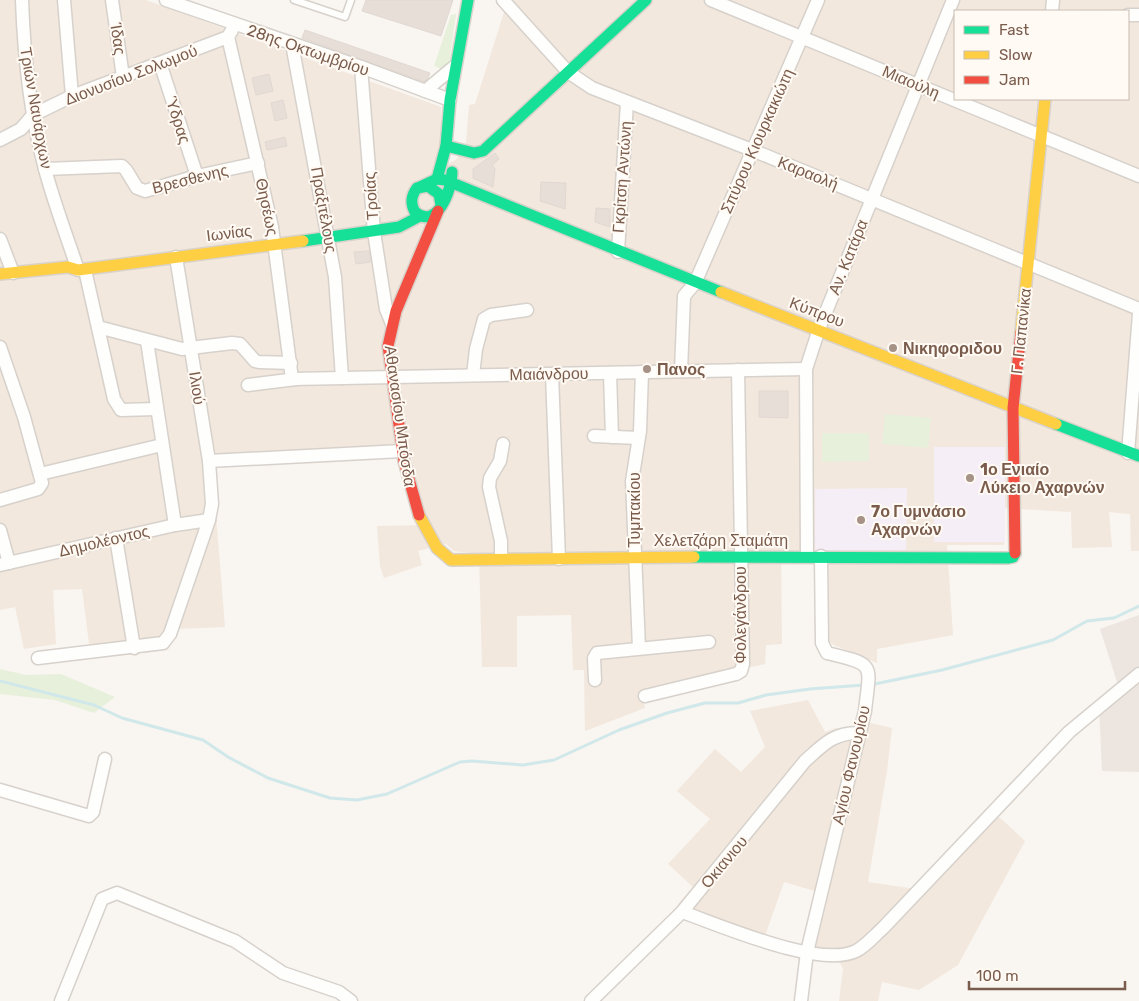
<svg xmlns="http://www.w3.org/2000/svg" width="1139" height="1001" viewBox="0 0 1139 1001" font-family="Rubik,sans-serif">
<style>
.residential{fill:#f2e8de}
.industrial{fill:#ede5e0}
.education{fill:#f6eef6}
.green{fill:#e7f0db}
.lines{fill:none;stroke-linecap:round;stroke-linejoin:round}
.stream{stroke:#d0e8ea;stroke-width:3}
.building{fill:#e6ded7;stroke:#e2d8d2}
.lane-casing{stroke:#d7d1cb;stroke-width:9}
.street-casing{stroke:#d7d1cb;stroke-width:15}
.fast-casing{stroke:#d9d2cb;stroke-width:14}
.slow-casing{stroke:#d9d2cb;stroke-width:14}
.jam-casing{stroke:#d9d2cb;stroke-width:14}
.lane{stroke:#fefefd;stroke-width:6}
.street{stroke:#fefefd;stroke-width:12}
.fast{stroke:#16e098;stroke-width:11}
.slow{stroke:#ffcf43;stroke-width:11}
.jam{stroke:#f24e42;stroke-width:11}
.poi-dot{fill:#a69286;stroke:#fffaf3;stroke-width:2}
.labels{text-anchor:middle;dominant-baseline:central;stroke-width:4;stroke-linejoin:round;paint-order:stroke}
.street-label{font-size:16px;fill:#7a5c4d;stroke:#fffaf3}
.poi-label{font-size:16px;font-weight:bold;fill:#7a5c4d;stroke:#fffaf3;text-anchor:start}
</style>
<rect width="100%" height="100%" fill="#f9f5f0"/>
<g class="residential">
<path d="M0,0H146L441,107L442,166L456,160L466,143L469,105L475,104L504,12L511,2L510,0H1050L1049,11H955V99H1128V19H1139V551H1131L1130,514L1109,512L1112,547L1072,548L1071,512L1005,508L1004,545H947L953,635L877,649V663L834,645L827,640L826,551H781L782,644L766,645L765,664L642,691L645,708L585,731L584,670H573L571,615L517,616V667H482L479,554L454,551L446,544L418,551L422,565L384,578L380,566L377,526L425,525L415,496L411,455L212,464L225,627L177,629L168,650L91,659L82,589L53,590L56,644L24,649L15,607L0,610Z"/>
<path d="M1059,0H1139V10L1058,9Z"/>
<path d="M808,700L825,732L836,728L851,729L857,720L892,728L887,771L868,882L923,890L997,815L1025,841L958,965L919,990L882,982L878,1001H839L843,969L839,960L810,957L825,894L784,882L765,936L678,904L693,887L668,864L710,819L677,791L715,749L741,772L765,747L750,711Z"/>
</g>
<path class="industrial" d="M1139,615V772L1102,771L1099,704L1120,691L1100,629Z"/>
<g class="education">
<rect x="934" y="447" width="71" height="95"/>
<path d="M907,488L906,550L815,551V489Z"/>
</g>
<g class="green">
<path d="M456,14L449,63L444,70L434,66L451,15Z"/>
<path d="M885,414L931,418L928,448L882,444Z"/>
<path d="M822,433H869V461L822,462Z"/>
<path d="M0,669L26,675L61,674L115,697L94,713L55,700L0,694Z"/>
</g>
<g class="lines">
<g class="stream">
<path d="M0,681L94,705L122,718L203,740L228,757L268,778L330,798L357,800L387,794L460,762L472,761L523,765L554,760L619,730L667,713L705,703H738L766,695L810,689L864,685"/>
<path d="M870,685L942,670L1053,640L1087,621L1114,618L1139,606"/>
</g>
</g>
<g class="building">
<path d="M366,0H453L441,36L362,11Z"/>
<path d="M305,30L430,73L428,78L424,82L302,38Z"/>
<path d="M269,74L273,91L256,95L252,78Z"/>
<path d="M283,100L287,118L275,121L271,103Z"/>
<path d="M285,137L287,146L267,150L265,142Z"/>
<path d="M495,153L499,159L492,165L495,169L493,187L473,178V169Z"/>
<path d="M541,182L566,183L565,209L540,201Z"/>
<path d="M596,208L610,209V227L595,222Z"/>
<path d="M369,251L371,262L356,264L354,252Z"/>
<path d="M759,391H788V418L759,417Z"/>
</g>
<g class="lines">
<defs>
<path id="lane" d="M294,0L345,17L351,0"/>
<g id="street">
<path d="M22,0C24,57 30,114 45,169C54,203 67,237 78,270"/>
<path d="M64,0L72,96"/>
<path d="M112,0L123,77"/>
<path d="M166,0L361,67L450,100"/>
<path d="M503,0L568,72L592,88L752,150L1139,309"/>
<path d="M711,0L1139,176"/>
<path d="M1052,11L1053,0"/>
<path d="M1128,15H1139"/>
<path d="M228,37L272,227L292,379L806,369"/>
<path d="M292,44L335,277L342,378"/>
<path d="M160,63L197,176"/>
<path d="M361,67L374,232L386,309L392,324"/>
<path d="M425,91L455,66"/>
<path d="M0,140L21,129L33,115L72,96L228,37L232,30"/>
<path d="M45,169L122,166L126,170L137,188L145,191L197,176L258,163"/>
<path d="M0,239L13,273"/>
<path d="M618,252L627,102"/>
<path d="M85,270L114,399L121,410L156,409"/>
<path d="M98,327L182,349L232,343L240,344L255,361L259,362L291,363"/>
<path d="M147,341L175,525"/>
<path d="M0,347L24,417L42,483L38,489L0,500"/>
<path d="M681,371L684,296L695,283L818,0"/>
<path d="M610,373L612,437"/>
<path d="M552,374L559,559"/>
<path d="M473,375L476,349L484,319L491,315L527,310"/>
<path d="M248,385L296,379"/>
<path d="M594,436L638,438"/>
<path d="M1128,453L1139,314"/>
<path d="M209,461L402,451"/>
<path d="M40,474L162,445"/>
<path d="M0,530L9,563"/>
<path d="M116,538L134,648"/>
<path d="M807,556L806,369L819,329L953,0"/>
<path d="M501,559V541L489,487L490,478L500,461L503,444"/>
<path d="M0,565L175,525L209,520"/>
<path d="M639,648L632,481L640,431L642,372"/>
<path d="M38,658L163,643L170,634L209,520L212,504L209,461L176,257"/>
<path d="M595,680L594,658L597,653L709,642"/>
<path d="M645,696L736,674L741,671L743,664L738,370"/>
<path d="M0,790L89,816L93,812L105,759"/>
<path d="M682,912C720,925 820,969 856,951C866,946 875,935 883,928L1069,732L1139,674"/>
<path d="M61,1001L102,899L117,893L235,941L283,973L339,992L351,1001"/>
<path d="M591,1001L682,912L805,761C823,745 833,733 858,733"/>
<path d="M801,1001L807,952L865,711C870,663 877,665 827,653L822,643L821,556"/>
</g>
<g id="fast">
<path d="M446,146L474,153L483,151L646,0"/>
<path d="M437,179L446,146L450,100L468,0"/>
<path d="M420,187L437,179L445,180L721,292"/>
<path d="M441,205L439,194L428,186L417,188C411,196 410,203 415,212C437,231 452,189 452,172"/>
<path d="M303,241L399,227L420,216"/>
<path d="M1056,424L1139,456"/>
<path d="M694,557L1008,558L1013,557L1015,553"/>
</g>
<g id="slow">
<path d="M0,274L68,267L78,270L303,241"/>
<path d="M721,292L1056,424"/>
<path d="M1021,332L1045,99"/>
<path d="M419,515L437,548L451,560L694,557"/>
</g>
<g id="jam">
<path d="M419,515L404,461L388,346L396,311L438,211"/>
<path d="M1015,553L1013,408L1021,332"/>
</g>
</defs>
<use href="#lane" class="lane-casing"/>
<use href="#street" class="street-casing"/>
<use href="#fast" class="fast-casing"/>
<use href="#slow" class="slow-casing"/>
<use href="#jam" class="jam-casing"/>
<use href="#lane" class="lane"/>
<use href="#street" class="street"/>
<use href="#fast" class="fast"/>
<use href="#slow" class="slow"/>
<use href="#jam" class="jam"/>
</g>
<g class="poi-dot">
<circle cx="893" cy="348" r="5"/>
<circle cx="647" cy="369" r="5"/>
<circle cx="970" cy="478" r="5"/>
<circle cx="861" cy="520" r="5"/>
</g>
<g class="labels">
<g class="street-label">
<text transform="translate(118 39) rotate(82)">Ίδας</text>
<text transform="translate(308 50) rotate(19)">28ης Οκτωμβρίου</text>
<text transform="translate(131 75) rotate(-21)">Διονυσίου Σολωμού</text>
<text transform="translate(911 82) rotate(23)">Μιαούλη</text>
<text transform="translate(36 108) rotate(80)">Τριών Ναυάρχων</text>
<text transform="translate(178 120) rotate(72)">Ύδρας</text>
<text transform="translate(757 141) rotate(-66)">Σπύρου Κιουρκακιώτη</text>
<text transform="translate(808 173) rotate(22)">Καραολή</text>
<text transform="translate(622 177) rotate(-86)">Γκρίτση Αντώνη</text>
<text transform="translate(190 179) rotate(-14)">Βρεσθενης</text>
<text transform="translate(371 196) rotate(-94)">Τροίας</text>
<text transform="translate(267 207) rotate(78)">Θησέως</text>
<text transform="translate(324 210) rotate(80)">Πραξιτέλους</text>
<text transform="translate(229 233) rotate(-7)">Ιωνίας</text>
<text transform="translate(848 257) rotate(-68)">Αν. Κατάρα</text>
<text transform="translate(817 312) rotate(21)">Κύπρου</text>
<text transform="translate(1021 331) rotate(-84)">Γ. Παπανίκα</text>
<text transform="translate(549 374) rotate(-1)">Μαιάνδρου</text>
<text transform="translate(197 388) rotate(81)">Ιλιού</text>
<text transform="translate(400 416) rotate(82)">Αθανασίου Μπόσδα</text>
<text transform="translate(634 510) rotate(-90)">Τυμπακίου</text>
<text x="721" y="540">Χελετζάρη Σταμάτη</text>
<text transform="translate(104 541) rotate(-13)">Δημολέοντος</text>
<text transform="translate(740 615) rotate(-90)">Φολεγάνδρου</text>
<text transform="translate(851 765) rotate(-77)">Αγίου Φανουρίου</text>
<text transform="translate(724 862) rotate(-50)">Οκιανιου</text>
</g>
<g class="poi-label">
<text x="903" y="348">Νικηφοριδου</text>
<text x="657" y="369">Πανος</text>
<text x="980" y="469">1ο Ενιαίο<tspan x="980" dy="18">Λύκειο Αχαρνών</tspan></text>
<text x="871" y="511">7ο Γυμνάσιο<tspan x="871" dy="18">Αχαρνών</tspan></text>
</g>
</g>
<rect x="954" y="10" width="175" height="90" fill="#fffaf3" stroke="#cabbb1"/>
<rect x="964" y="26" width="25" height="8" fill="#16e098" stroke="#cabbb1"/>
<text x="999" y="35" font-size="15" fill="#7a5c4d">Fast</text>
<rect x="964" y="51" width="25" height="8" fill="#ffcf43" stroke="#cabbb1"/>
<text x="999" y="60" font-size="15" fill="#7a5c4d">Slow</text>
<rect x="964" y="76" width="25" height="8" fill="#f24e42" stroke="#cabbb1"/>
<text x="999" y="85" font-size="15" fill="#7a5c4d">Jam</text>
<path d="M969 981v8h156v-8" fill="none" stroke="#7a5c4d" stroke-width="2.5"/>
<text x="976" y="981" font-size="15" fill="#7a5c4d" stroke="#fffaf3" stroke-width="4" paint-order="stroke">100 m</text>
</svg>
